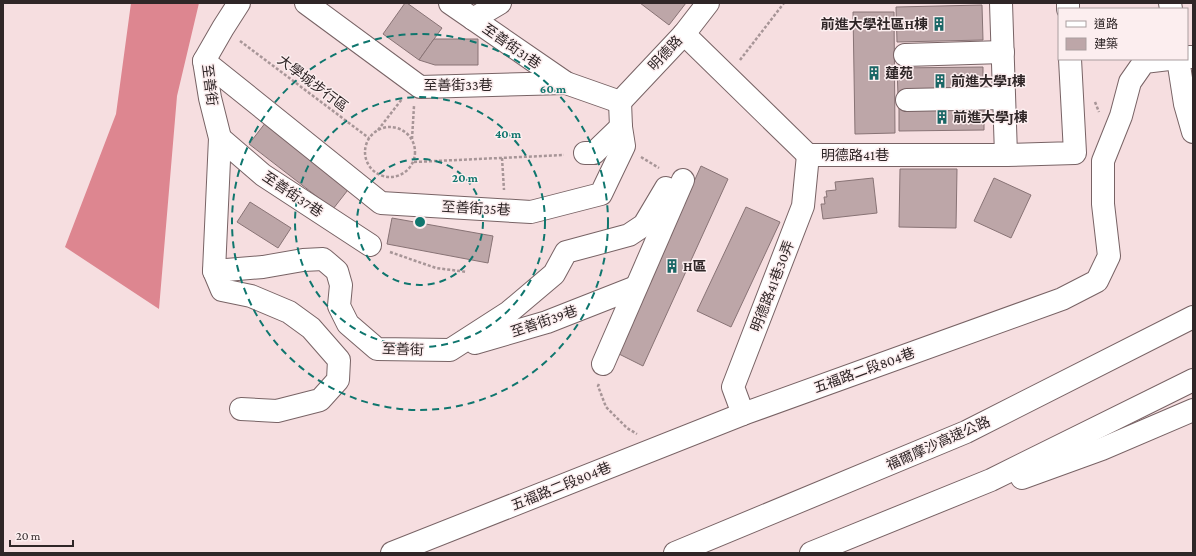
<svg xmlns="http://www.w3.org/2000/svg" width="1196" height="556" viewBox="0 0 1196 556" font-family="'Crimson Pro','Noto Sans TC',serif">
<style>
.forest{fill:#dd8690}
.building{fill:#bda6a8;stroke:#887375}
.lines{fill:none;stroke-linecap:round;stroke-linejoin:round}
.minor-casing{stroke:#786365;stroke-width:24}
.major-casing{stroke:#786365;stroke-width:24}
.highway-casing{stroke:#786365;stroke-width:24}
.path{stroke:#a79597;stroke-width:2.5;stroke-dasharray:3 2;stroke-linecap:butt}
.minor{stroke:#fff;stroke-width:22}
.major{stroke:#fff;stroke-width:22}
.highway{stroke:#fff;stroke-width:22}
.ring{fill:none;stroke:#0f766e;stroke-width:2;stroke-dasharray:7 5}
.labels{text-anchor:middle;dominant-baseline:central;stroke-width:3;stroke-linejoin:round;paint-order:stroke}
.poi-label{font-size:14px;font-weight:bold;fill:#2f2627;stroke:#fceeef;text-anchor:start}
.street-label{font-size:14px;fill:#2f2627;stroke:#fceeef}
.centre{fill:#0f766e;stroke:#fceeef;stroke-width:2}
.ring-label{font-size:12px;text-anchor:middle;font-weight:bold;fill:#0f766e;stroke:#fceeef;stroke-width:3;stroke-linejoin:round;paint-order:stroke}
</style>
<rect width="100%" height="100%" fill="#f6dee0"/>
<path class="forest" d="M131,3H199L177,96L159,309L65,247L116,114Z"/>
<g class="building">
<path d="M405,3H407L442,28L419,60L383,34Z"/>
<path d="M640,3H686L669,25Z"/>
<path d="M982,5L983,40L897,42L896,7Z"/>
<path d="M853,12H894L895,133L855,134Z"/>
<path d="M434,39H478V65H435L419,60Z"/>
<path d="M983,67V94L898,95L897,68Z"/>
<path d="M984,103V130L899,131V104Z"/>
<path d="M266,122L351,186L333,209L249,144Z"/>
<path d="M701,166L728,179L643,366L617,353Z"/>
<path d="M900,169H957L956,228L899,227Z"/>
<path d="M873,178L877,213L823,219L821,204H825L824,197H827L826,191L836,190L835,182Z"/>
<path d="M994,178L1031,195L1011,238L974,221Z"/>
<path d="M250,202L291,228L278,248L237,222Z"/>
<path d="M746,207L780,222L731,327L697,311Z"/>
<path d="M392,218L493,236L488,263L387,244Z"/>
</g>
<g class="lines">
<defs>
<g id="minor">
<path d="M239,3L223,28L204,61L210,98L220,138L214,271L222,290L251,296L289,312L311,328L339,360L338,380L320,400L277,411L241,409"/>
<path d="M306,3L420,87L566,83"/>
<path d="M450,3L566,83L620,102"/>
<path d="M1001,3L1006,155"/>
<path d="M1068,3V9"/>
<path d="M473,19L500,3"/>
<path d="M684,34L808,155H1006L1075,153L1070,59"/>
<path d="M905,55L1003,52"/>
<path d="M1187,57H1193"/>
<path d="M204,61L381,203L531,212L601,194L624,146L621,127L620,102"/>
<path d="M907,100L1004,98"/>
<path d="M620,102L684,34L708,3"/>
<path d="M220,138L263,175L370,245"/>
<path d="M585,153H594L621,127"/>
<path d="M214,271L263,267L303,260L323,259L337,271L341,285L339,306L348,324L377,349L450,350L509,312L554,274L566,252L629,235L644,225L666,188"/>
<path d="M475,343L547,322L636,287"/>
<path d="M603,364L683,180"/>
<path d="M743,414L733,387L803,206L808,155"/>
<path d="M392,553L743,414L1062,299L1097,281L1109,256L1103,204V161L1121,116L1130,82L1144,62L1169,59"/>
</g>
<g id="major">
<path d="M1170,3L1171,9"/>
<path d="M1178,59L1185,104L1193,132"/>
</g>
<g id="highway">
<path d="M1022,478L1102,449L1193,410"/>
<path d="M675,553L966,432L1193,317"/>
<path d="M811,553L991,480L1193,380"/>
</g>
</defs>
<use href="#minor" class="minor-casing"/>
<use href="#major" class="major-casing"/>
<use href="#highway" class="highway-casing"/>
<g class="path">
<path d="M240,41L369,138"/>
<path d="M740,60L784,3"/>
<path d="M1095,102L1099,112"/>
<circle cx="390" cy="152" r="25"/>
<path d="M378,130L402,99"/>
<path d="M412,139L414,106"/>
<path d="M641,157L659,168"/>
<path d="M502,158L504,190"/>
<path d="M414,162L564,155"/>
<path d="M390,252L436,268L467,272"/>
<path d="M599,384L598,386L606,407L627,428L637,434"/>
</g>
<use href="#minor" class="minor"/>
<use href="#major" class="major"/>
<use href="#highway" class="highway"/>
</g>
<g class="ring">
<circle cx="420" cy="222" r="63"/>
<circle cx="420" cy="222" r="125"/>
<circle cx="420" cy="222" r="188"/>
</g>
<defs>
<symbol id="building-bare" viewBox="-9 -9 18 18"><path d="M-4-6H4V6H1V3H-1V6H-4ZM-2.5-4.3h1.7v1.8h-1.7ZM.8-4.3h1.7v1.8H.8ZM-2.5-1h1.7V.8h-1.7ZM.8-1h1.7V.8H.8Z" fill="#196665" stroke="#fceeef" stroke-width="2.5" paint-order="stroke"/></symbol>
</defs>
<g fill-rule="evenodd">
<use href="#building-bare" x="929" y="14" width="20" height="20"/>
<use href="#building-bare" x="864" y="63" width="20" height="20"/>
<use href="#building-bare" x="930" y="71" width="20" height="20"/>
<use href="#building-bare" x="932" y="107" width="20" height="20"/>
<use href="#building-bare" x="662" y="256" width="20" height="20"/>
</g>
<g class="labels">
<g class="poi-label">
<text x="928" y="24" text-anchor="end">前進大學社區H棟</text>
<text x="885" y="73">蓮苑</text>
<text x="951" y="81">前進大學I棟</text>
<text x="953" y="117">前進大學J棟</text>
<text x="683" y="266">H區</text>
</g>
<g class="street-label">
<text transform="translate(512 46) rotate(35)">至善街31巷</text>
<text transform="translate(665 53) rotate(-47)">明德路</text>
<text transform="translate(313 83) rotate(37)">大學城步行區</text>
<text transform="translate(210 85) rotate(83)">至善街</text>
<text x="458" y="85">至善街33巷</text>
<text x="855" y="155">明德路41巷</text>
<text transform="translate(293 194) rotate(34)">至善街37巷</text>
<text transform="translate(476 208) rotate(3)">至善街35巷</text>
<text transform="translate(772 286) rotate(-69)">明德路41巷30弄</text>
<text transform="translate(544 321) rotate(-19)">至善街39巷</text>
<text transform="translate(403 349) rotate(2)">至善街</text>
<text transform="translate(864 370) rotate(-20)">五福路二段804巷</text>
<text transform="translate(938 443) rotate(-24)">福爾摩沙高速公路</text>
<text transform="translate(561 486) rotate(-22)">五福路二段804巷</text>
</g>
</g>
<circle cx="420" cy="222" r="6" class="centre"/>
<g class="ring-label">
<text x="553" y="93">60 m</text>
<text x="508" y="138">40 m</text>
<text x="465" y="182">20 m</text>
</g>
<rect width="1196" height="556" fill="none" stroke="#2f2627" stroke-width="8"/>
<rect x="1058" y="8" width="130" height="52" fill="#fceeef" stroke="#aa9e9f"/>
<rect x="1066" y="21" width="20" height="6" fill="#ffffff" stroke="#aa9e9f"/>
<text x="1094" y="28" font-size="12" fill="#2f2627">道路</text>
<rect x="1066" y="38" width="20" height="12" fill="#bda6a8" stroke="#aa9e9f"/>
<text x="1094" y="48" font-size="12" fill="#2f2627">建築</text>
<path d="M10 540v6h63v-6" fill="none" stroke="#2f2627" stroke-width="2"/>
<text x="16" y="540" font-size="12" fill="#2f2627" stroke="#fceeef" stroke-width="3" paint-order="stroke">20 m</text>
</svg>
